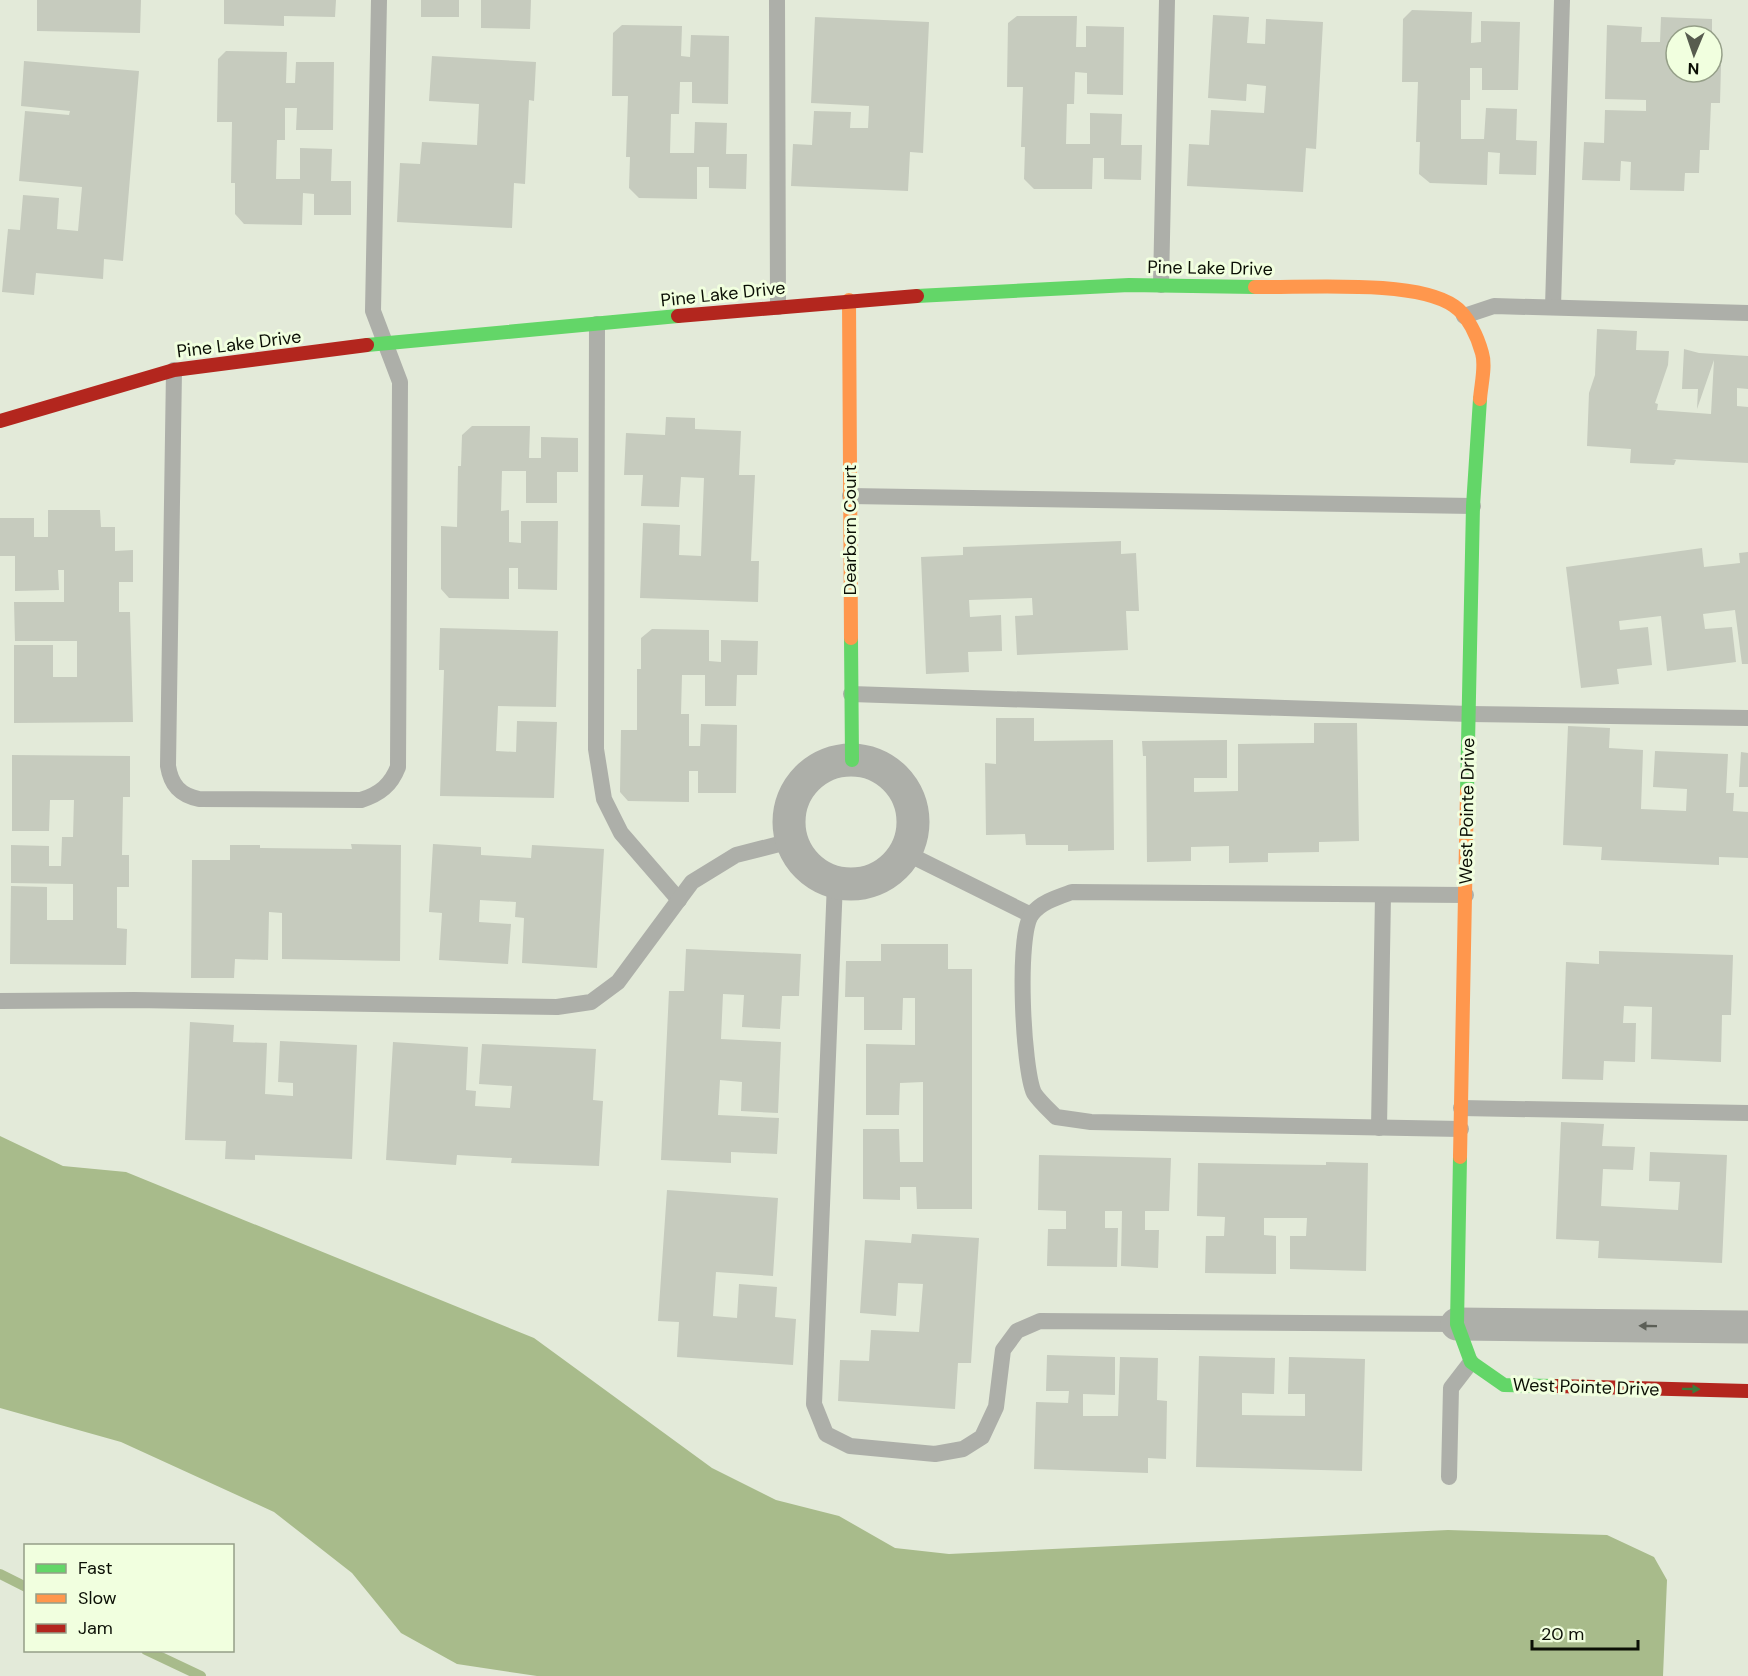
<svg xmlns="http://www.w3.org/2000/svg" width="1748" height="1676" viewBox="0 0 1748 1676" font-family="'DM Sans',sans-serif">
<style>
.water{fill:#a8bb8b}
.lines{fill:none;stroke-linecap:round;stroke-linejoin:round}
.stream{stroke:#a8bb8b;stroke-width:10}
.building{fill:#c6cbbe}
.lane{stroke:#adafa9;stroke-width:16}
.street{stroke:#adafa9;stroke-width:33}
.fast{stroke:#63d668;stroke-width:14}
.slow{stroke:#ff974d;stroke-width:14}
.jam{stroke:#b3261e;stroke-width:14}
.oneway{fill:#5c5f57}
.oneway2{fill:#3b7c3b}
.labels{text-anchor:middle;dominant-baseline:central;stroke-width:6;stroke-linejoin:round;paint-order:stroke}
.street-label{font-size:18px;fill:#0b0f05;stroke:#f1ffdf}
</style>
<rect width="100%" height="100%" fill="#e3ead9"/>
<path class="water" d="M0,1136L63,1166L126,1172L534,1338L712,1468L776,1500L839,1516L895,1548L949,1554L1448,1530L1607,1535L1654,1557L1667,1580L1663,1676H537L457,1664L401,1633L352,1573L274,1512L121,1442L0,1408Z"/>
<g class="lines">
<g class="stream">
<path d="M0,1574L26,1587"/>
<path d="M146,1650L201,1676"/>
</g>
</g>
<g class="building">
<path d="M37,0H141L140,33L37,31Z"/>
<path d="M224,0H336L335,17L284,16V26L224,24Z"/>
<rect x="421" y="0" width="38" height="17"/>
<path d="M481,0H531L530,29L481,28Z"/>
<path d="M1412,10L1472,12L1471,43L1481,42V21L1520,22L1518,90H1482V68H1470V100H1461V139H1484L1486,108L1517,109L1516,140L1537,141L1536,175L1499,174L1500,153L1488,152L1487,185L1430,183L1419,174L1420,142H1416L1418,82H1402L1403,19Z"/>
<path d="M1213,15L1249,17L1247,43L1265,44L1266,19L1323,22L1316,149L1306,148L1303,192L1187,186L1189,144L1209,145L1211,110L1264,113L1266,86L1247,84L1246,101L1208,98Z"/>
<path d="M1017,16H1077L1076,47H1086V26L1124,27L1123,95L1087,94V73L1075,72L1074,104H1067L1066,144H1090V113L1122,114L1121,145H1142L1141,180L1104,179V158H1093L1092,189H1034L1024,179L1025,147H1021L1023,87H1007L1008,23Z"/>
<path d="M815,17L929,22L923,153L910,152L908,191L791,186L793,144L812,145L814,111L851,112L850,128H868L869,106L811,103Z"/>
<path d="M1661,17L1712,19V36H1676V72H1712V65H1721L1720,103H1711L1709,150H1700L1699,173H1685L1684,191L1630,190L1631,162L1621,161L1620,181L1582,180L1584,142L1604,143L1605,110L1646,111V100L1605,99L1607,25L1642,27L1641,42H1660Z"/>
<path d="M622,25L682,26L681,56L690,57L691,35L729,36L728,104L692,103V82H680L679,114H671L670,153H694L695,122L727,123L726,154H747L746,189L709,188V167H697V199L639,198L629,188L630,157H626L628,96H612L613,33Z"/>
<path d="M226,51L287,52L286,83H295L296,62H334L333,130H296L297,108H285V140H277L276,179H300V148L332,149L331,181H351V215H314V194L303,193L302,225L244,224L235,214V183H231L232,122H217L218,59Z"/>
<path d="M432,56L536,62L534,101L529,100L525,184L514,183L512,228L397,222L400,163L420,164L422,142L477,145L479,104L429,101Z"/>
<path d="M24,61L139,71L123,261L104,259L103,279L36,273L34,295L2,292L8,229L20,230L23,195L59,198L57,229L78,231L82,187L19,181L25,111L69,115L70,111L21,106Z"/>
<path d="M1597,329L1637,331L1636,350L1669,351L1668,365L1655,403L1658,404L1657,410L1711,414L1714,360L1697,409L1698,389H1682L1684,349L1699,353L1748,356V389L1737,388V406L1748,407V463L1672,459L1676,460L1674,465L1630,463L1631,449L1587,446L1589,393L1595,375Z"/>
<path d="M666,417L695,418V429L741,431L739,475H755L751,561H759L758,602L640,598L643,523L680,525L679,555L701,556L704,478L681,477L679,507L641,506L643,475H624L626,433L665,435Z"/>
<path d="M472,426H530L529,458H541V437L578,438V472H557V503H526V471H502L501,511L509,510V542L521,543V521H558L557,590L518,589V568H509V599L449,598L441,589V526L457,527L458,466H461L462,435Z"/>
<path d="M48,510H100L101,527H115V551L133,550V582H119V612H130L133,722L14,723V645H53V677H77V641H15L14,602H64V570H58L59,590L15,591V556H0V518H34V537H48Z"/>
<path d="M1121,541V554L1136,553L1139,611H1126L1128,650L1017,655L1015,616L1033,615L1032,598L969,600L970,617L1001,615L1002,651L968,652L969,672L926,674L921,557L963,555V547Z"/>
<path d="M1702,548L1704,567L1740,563L1739,553L1748,552V664H1742L1735,610L1703,614L1705,629L1732,627L1736,662L1667,671L1661,616L1619,621L1620,630L1648,627L1652,665L1617,669L1619,684L1581,688L1566,567Z"/>
<path d="M440,628L558,631L556,707L498,706L496,751L516,752L517,721L557,722L554,798L440,796L444,670H439Z"/>
<path d="M652,629L709,630V661L721,662V640L758,641L757,675H737L736,706H705V675H682L681,714H689V746H700L701,724L737,725L736,793H698V771H689V802L628,801L620,792L621,730H637V669H641V638Z"/>
<path d="M996,718H1034V741L1113,740L1114,850L1068,851V845H1026L1025,834L986,835L985,763L996,764Z"/>
<path d="M1314,723H1357L1359,841L1319,842V852L1268,853V862L1229,863V846L1191,847V861L1147,862L1146,756H1143L1142,741L1227,740V778H1194V792L1238,791V744L1314,743Z"/>
<path d="M1568,726L1610,728L1609,748L1643,750L1641,809L1686,811L1687,789L1653,787L1655,751L1728,754L1726,793H1734L1733,811L1748,812V858L1719,857V865L1601,860L1602,847L1563,845Z"/>
<path d="M1741,752L1748,753V787H1739Z"/>
<path d="M12,755L130,756V797H123L122,855H129V887H117V928L127,929L126,965L10,964L11,886L47,887V920H73V884L11,883V845L49,846V866H61L62,837H73L74,800H50L49,831H12Z"/>
<path d="M351,844L401,845L400,961L282,959V913L269,912L268,960L235,959L234,978H191L192,860H230V845H260V848L352,849Z"/>
<path d="M433,844L481,847V855L531,858L532,845L604,849L597,968L522,963L524,918L515,917L516,902L480,900L479,922L511,924L508,964L439,960L442,913L429,912Z"/>
<path d="M881,944H948V969H972V1209H917L916,1187H900V1200L863,1199V1129H899L900,1162H923V1082L900,1083L899,1115H866V1044L915,1045V998H903L902,1030H864V997H845L846,961H881Z"/>
<path d="M686,949L801,954L799,996H782L780,1029L742,1027L744,995L723,994L721,1039L781,1042L778,1113L741,1111L742,1082L720,1080L718,1115L779,1118L777,1154L731,1152V1163L661,1160L669,991H684Z"/>
<path d="M1599,951L1733,955L1731,1015H1722L1721,1062L1651,1059L1652,1007L1624,1006L1623,1023H1636L1635,1062L1604,1061L1603,1080L1562,1079L1566,962L1599,964Z"/>
<path d="M190,1022L234,1025L233,1042L267,1043L265,1094L293,1096V1083L278,1082L280,1041L357,1045L352,1159L255,1155V1160L225,1159L226,1141L185,1140Z"/>
<path d="M393,1042L468,1047L466,1090L476,1091L475,1106L510,1108L512,1086L479,1084L482,1044L596,1049L593,1100L603,1101L599,1166L511,1163L512,1158L457,1155L456,1165L386,1160Z"/>
<path d="M1561,1122L1604,1124L1602,1146L1635,1147L1633,1170L1603,1169L1601,1206L1678,1210L1680,1182L1649,1181L1650,1152L1727,1155L1722,1263L1598,1258L1599,1241L1556,1239Z"/>
<path d="M1039,1155L1171,1158L1169,1211H1145V1230H1159L1158,1268L1121,1266L1122,1211H1105V1228H1118L1117,1267L1047,1266L1048,1229H1066V1211L1038,1210Z"/>
<path d="M1326,1162L1368,1163L1366,1271L1290,1269V1236H1306L1307,1218H1264V1235L1276,1236V1274L1205,1273L1206,1236H1224L1225,1217L1197,1216L1198,1163L1326,1165Z"/>
<path d="M667,1190L778,1198L773,1276L716,1272L713,1316L737,1318L739,1284L777,1287L775,1317L796,1319L793,1365L677,1357L679,1322L658,1321Z"/>
<path d="M912,1234L979,1238L971,1363H958L955,1409L838,1401L840,1360L869,1361L871,1330L919,1332L923,1284L898,1283L896,1316L860,1313L865,1240L911,1243Z"/>
<path d="M1047,1355L1115,1357V1395L1083,1394V1416H1118L1120,1357L1158,1358L1157,1400L1167,1401L1166,1459L1148,1458V1473L1034,1469L1036,1402L1068,1403L1069,1391H1046Z"/>
<path d="M1199,1356L1275,1358L1274,1394L1242,1393V1415L1305,1416V1394H1288L1289,1357L1365,1359L1362,1471L1196,1467Z"/>
</g>
<g class="lines">
<g class="lane">
<path d="M777,0L778,307"/>
<path d="M1161,285L1167,0"/>
<path d="M1553,307L1562,0"/>
<path d="M1464,316L1494,306L1748,313"/>
<path d="M597,324L596,749L604,799L621,833L679,900"/>
<path d="M174,370L168,766C171,785 180,795 199,799L361,800C380,794 391,785 398,767L400,382L373,311L379,0"/>
<path d="M850,496L1473,506"/>
<path d="M851,694L1469,714L1748,718"/>
<path d="M906,853L1031,915"/>
<path d="M835,882L814,1404L826,1434L850,1446L935,1454L963,1449L982,1437L996,1407L1003,1350L1017,1331L1040,1321L1457,1324"/>
<path d="M0,1001L134,1000L557,1007L591,1002L618,982L692,882L736,855L791,841"/>
<path d="M1461,1108L1748,1113"/>
<path d="M1379,1128L1383,895"/>
<path d="M1461,1129L1091,1122L1056,1117C1049,1110 1039,1101 1034,1093C1023,1069 1016,934 1032,914C1041,902 1058,897 1072,892L1466,895"/>
<path d="M1449,1477L1451,1388L1471,1362"/>
</g>
<g class="street">
<circle cx="851" cy="822" r="62"/>
<path d="M1457,1324L1748,1327"/>
</g>
<g class="fast">
<path d="M917,296L1129,285L1255,287"/>
<path d="M367,345L678,316"/>
<path d="M851,638L852,760"/>
<path d="M1467,791L1473,506L1480,399"/>
<path d="M1460,1157L1457,1324L1471,1362L1504,1385L1557,1386"/>
</g>
<g class="slow">
<path d="M1255,287C1305,288 1416,279 1454,306C1468,315 1478,338 1482,353C1486,366 1481,385 1480,399"/>
<path d="M849,300L851,638"/>
<path d="M1460,1157L1467,791"/>
</g>
<g class="jam">
<path d="M678,316L917,296"/>
<path d="M0,421L174,370L367,345"/>
<path d="M1557,1386L1748,1391"/>
</g>
</g>
<defs><path id="oneway-solid" d="M-6-.8H1V-3.2L6.5 0L1 3.2V.8H-6Z" transform="scale(1.5)"/></defs>
<use class="oneway" href="#oneway-solid" transform="translate(1648 1326) rotate(-179)"/>
<use class="oneway2" href="#oneway-solid" transform="translate(1691 1389) rotate(1)"/>
<g class="labels">
<g class="street-label">
<text transform="translate(1210 268) rotate(1)">Pine Lake Drive</text>
<text transform="translate(723 294) rotate(-6)">Pine Lake Drive</text>
<text transform="translate(239 344) rotate(-7)">Pine Lake Drive</text>
<text transform="translate(850 530) rotate(-90)">Dearborn Court</text>
<text transform="translate(1467 811) rotate(-89)">West Pointe Drive</text>
<text transform="translate(1586 1387) rotate(2)">West Pointe Drive</text>
</g>
</g>
<rect x="24" y="1544" width="210" height="108" fill="#f1ffdf" stroke="#959f88" stroke-width="1.5"/>
<rect x="36" y="1564" width="30" height="9" fill="#63d668" stroke="#959f88" stroke-width="1.5"/>
<text x="78" y="1574" font-size="18" fill="#0b0f05">Fast</text>
<rect x="36" y="1594" width="30" height="9" fill="#ff974d" stroke="#959f88" stroke-width="1.5"/>
<text x="78" y="1604" font-size="18" fill="#0b0f05">Slow</text>
<rect x="36" y="1624" width="30" height="9" fill="#b3261e" stroke="#959f88" stroke-width="1.5"/>
<text x="78" y="1634" font-size="18" fill="#0b0f05">Jam</text>
<g transform="translate(1694 54) rotate(182)"><circle r="28" fill="#f1ffdf" stroke="#959f88" stroke-width="1.5"/>
<path d="M0-4.5L10 22L0 15L-10 22Z" fill="#575c4f"/>
<text y="-9" font-size="16" font-weight="bold" text-anchor="middle" fill="#0b0f05">N</text>
</g>
<path d="M1532 1640v9h106v-9" fill="none" stroke="#0b0f05" stroke-width="3"/>
<text x="1541" y="1640" font-size="18" fill="#0b0f05" stroke="#f1ffdf" stroke-width="4.5" paint-order="stroke">20 m</text>
</svg>
